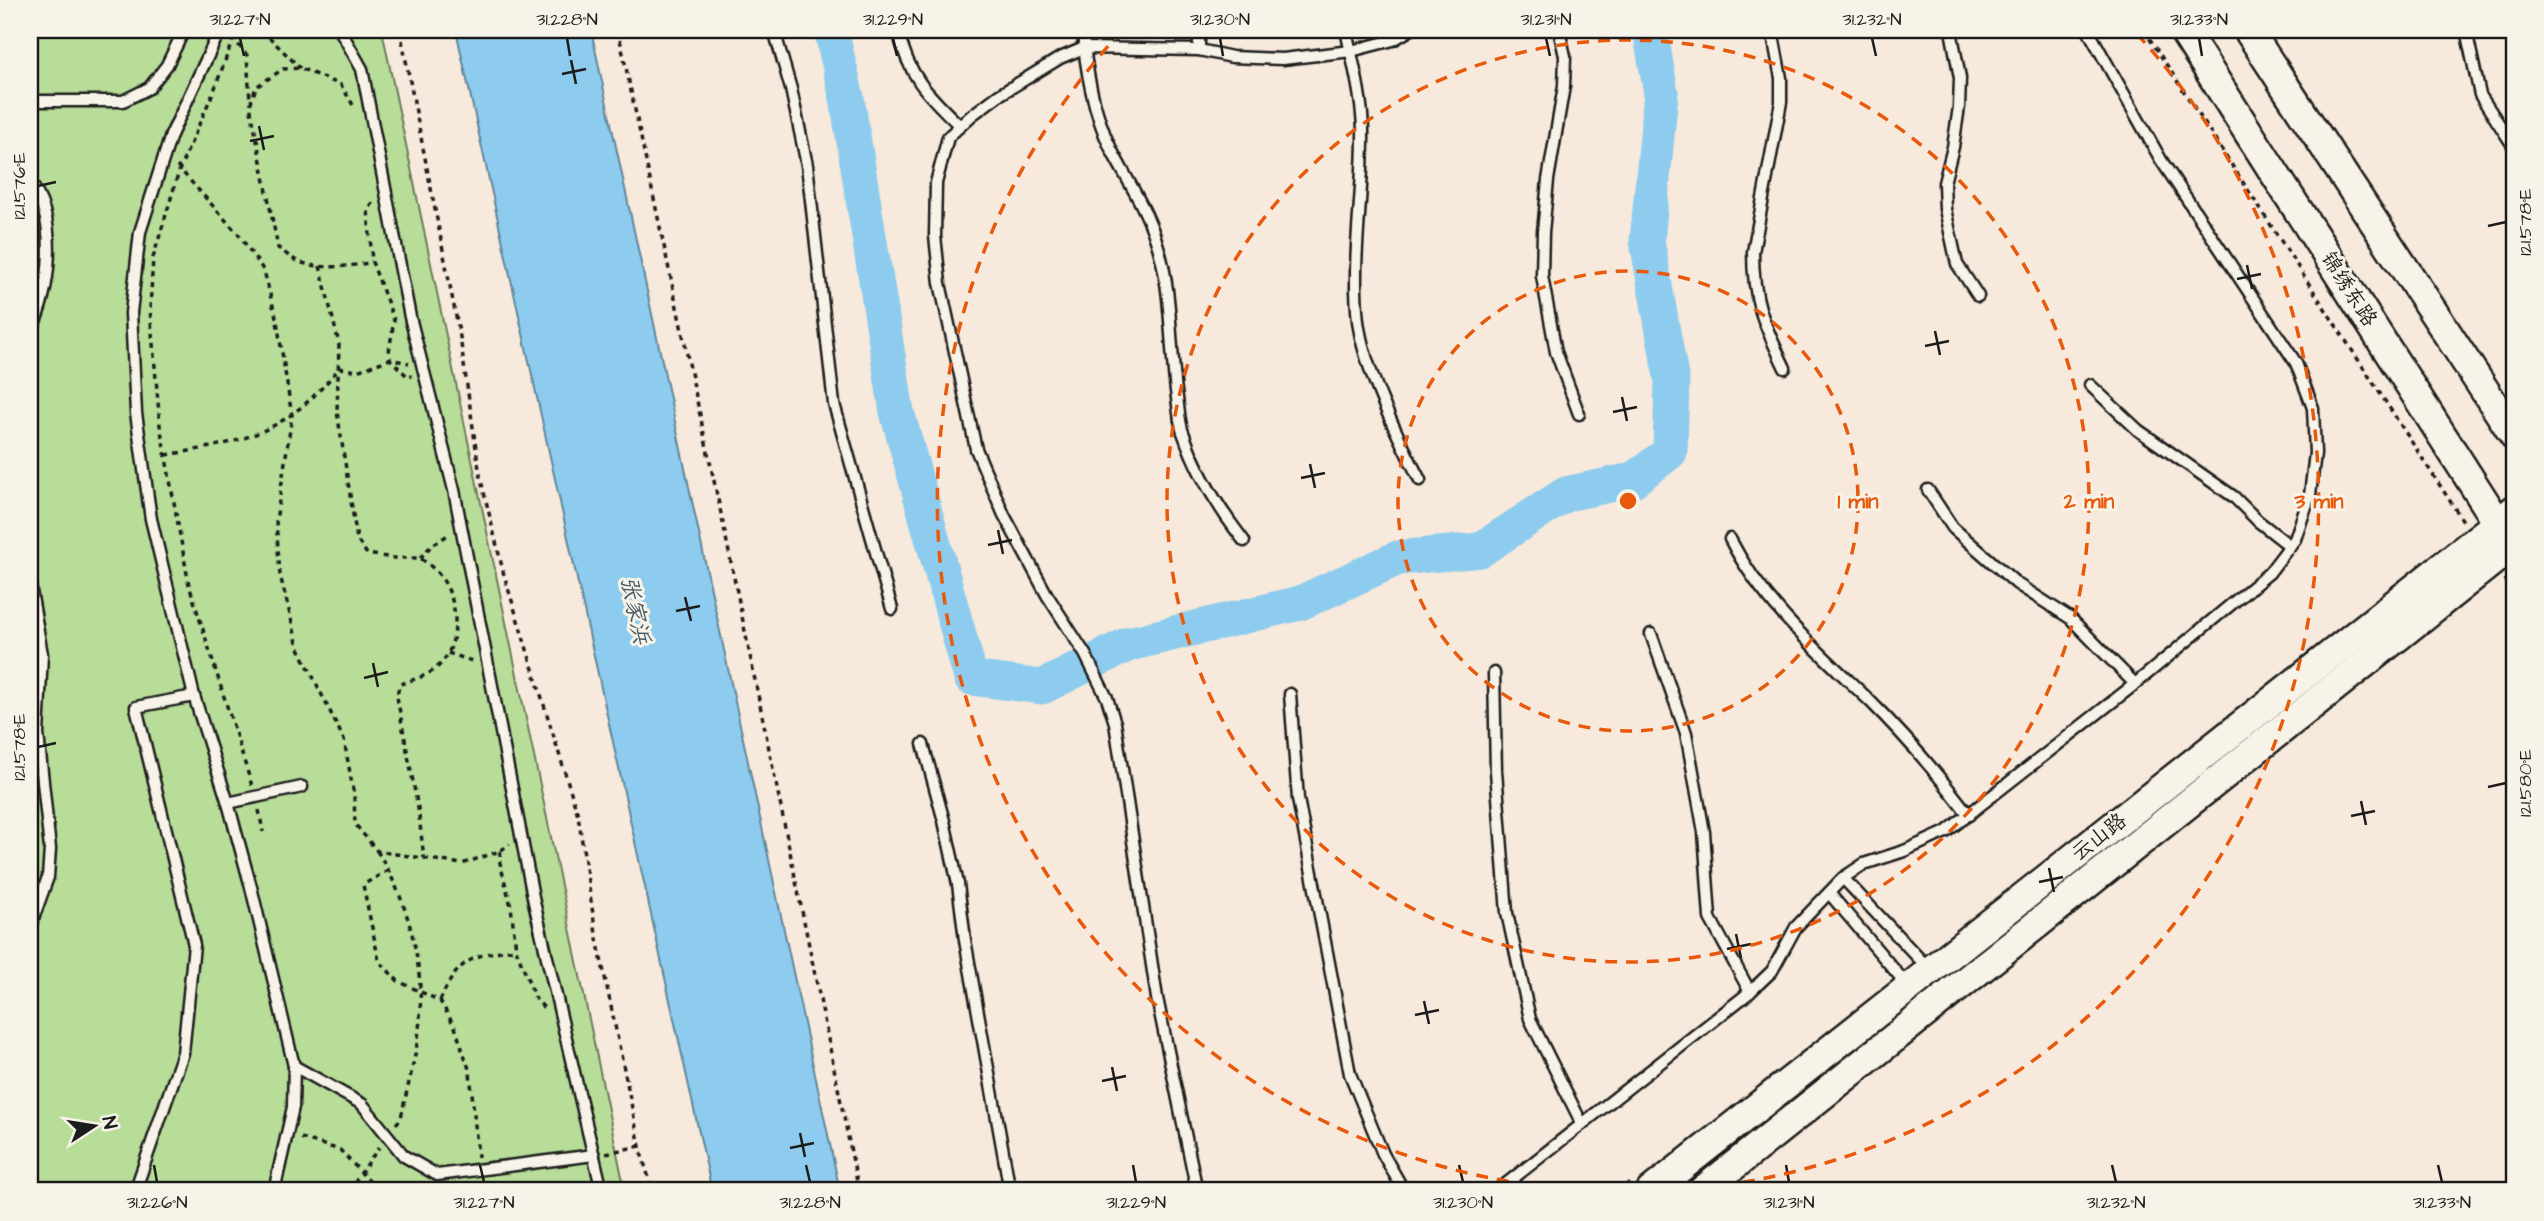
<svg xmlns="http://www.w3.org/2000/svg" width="2544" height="1221" viewBox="0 0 2544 1221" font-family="'Architects Daughter','LXGW WenKai TC',sans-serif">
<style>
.green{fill:#b7dd98;stroke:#6a7c5a;stroke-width:2}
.water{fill:#8dccee;stroke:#60869a;stroke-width:2}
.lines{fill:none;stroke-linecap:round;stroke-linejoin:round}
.river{stroke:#8dccee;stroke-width:35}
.lane-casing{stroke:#1c1c1c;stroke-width:15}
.secondary-casing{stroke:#1c1c1c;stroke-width:33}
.path{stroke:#1c1c1c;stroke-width:3.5;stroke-dasharray:5 5;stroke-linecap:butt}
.lane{stroke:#f7f3e8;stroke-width:10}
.secondary{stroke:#f7f3e8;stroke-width:28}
.ticks{fill:none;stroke:#1c1c1c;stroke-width:2.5}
.ring{fill:none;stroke:#e8590c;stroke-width:3.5;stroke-dasharray:12 9}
.labels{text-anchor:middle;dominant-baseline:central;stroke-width:6;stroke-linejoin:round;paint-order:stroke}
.street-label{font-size:21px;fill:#1c1c1c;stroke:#f7f3e8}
.water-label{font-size:23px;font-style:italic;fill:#445a66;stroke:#f7f3e8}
.centre{fill:#e8590c;stroke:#f7f3e8;stroke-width:3.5}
.ring-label{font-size:21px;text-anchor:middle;font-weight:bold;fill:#e8590c;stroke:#f7f3e8;stroke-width:6;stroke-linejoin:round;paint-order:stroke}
.neatline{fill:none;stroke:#1c1c1c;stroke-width:2.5}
.ticks-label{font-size:18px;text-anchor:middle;fill:#1c1c1c}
</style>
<rect width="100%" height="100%" fill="#f7e9db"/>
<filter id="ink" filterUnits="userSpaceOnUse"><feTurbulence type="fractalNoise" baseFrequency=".0143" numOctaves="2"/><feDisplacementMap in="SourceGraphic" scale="14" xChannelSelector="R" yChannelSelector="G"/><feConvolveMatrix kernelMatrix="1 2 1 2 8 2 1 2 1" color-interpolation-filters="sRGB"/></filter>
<g filter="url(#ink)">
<path class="green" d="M30,30H382L625,1191H30Z"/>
<path class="water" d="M456,30H591L840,1191H712Z"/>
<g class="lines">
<path class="river" d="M831,30L847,98L897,412L971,678L1042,687L1129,644L1300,603L1398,558L1480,550L1566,494L1633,480L1670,452L1672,382L1647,241L1661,93L1650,30"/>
<defs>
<g id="lane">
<path d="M220,30L171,135L140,232L131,313L136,413L151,519L194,696L228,803L251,887L294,1066L362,1104L404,1156L437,1175L594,1155"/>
<path d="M340,30L362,69L410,317L454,490L534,902L602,1191"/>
<path d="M774,30L791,89L807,165L834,404L892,609"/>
<path d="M898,30C908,76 927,94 960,126"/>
<path d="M1083,30C1085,68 1094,114 1111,149C1126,178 1146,208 1156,240C1173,290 1169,346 1177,398C1179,410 1179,424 1184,435C1197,473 1220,510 1244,541"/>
<path d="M1199,30V50"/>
<path d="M1346,30C1353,63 1362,96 1363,130C1364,193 1351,258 1358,321C1364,369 1398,437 1420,480"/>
<path d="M1559,30L1565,56L1564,86L1548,180L1543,232L1542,276L1556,352L1579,414"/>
<path d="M1772,30L1781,78V102L1753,252C1753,303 1764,324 1785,368"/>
<path d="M1951,30L1960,78L1959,107L1953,147L1944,183L1945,209L1957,264L1978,296"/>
<path d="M2466,30L2480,95L2514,147"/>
<path d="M30,101H123L149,88L167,65L184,30"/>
<path d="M30,183C59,219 51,293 30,332"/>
<path d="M2090,385L2138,430L2234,497L2258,521L2290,546"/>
<path d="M1928,490L1953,528L2017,584L2070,618L2135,684"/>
<path d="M1730,539C1763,604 1818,651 1870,701C1906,737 1938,774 1969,815"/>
<path d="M30,585L42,654L38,734L50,849L48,877L30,927"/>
<path d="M1651,634L1686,733L1704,832L1710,918L1750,992"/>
<path d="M1494,673L1496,771L1507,913L1530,1019L1582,1124"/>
<path d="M1290,694L1298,799L1350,1074L1383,1154L1404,1191"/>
<path d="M923,744L944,821L958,884L965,940L1010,1191"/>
<path d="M228,803L302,787"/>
<path d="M1843,878L1929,969"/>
<path d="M1829,893L1908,986"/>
<path d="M135,1191L183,1053L194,945L136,707L194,696"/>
<path d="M274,1191L293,1107L294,1066"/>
<path d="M1197,1191L1157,998L1115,723L1107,698L1085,654L1047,595L1004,515L976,449L940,283L935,236L936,183L948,137L972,115L999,95L1060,58L1084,48L1199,50L1232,57L1283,59L1351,51L1393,40L1410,30"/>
<path d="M1497,1191L1750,992L1772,971L1796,927L1843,878L1864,864L1904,851L1946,832L2135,684L2269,573L2295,539L2310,495L2315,453L2313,408L2296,363L2161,160L2088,30"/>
</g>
<g id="secondary">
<path d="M2183,30L2507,537"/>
<path d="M2248,30L2514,435"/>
<path d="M1651,1191L2514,510"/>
<path d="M1702,1191L2514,544"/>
</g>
</defs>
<use href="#lane" class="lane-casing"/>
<use href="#secondary" class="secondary-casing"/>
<g class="path">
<path d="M240,30L233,39L215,88L180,168L153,258L150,309L160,425L189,585L252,786"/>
<path d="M262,30L300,68"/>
<path d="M400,30L460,337L480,476L504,575L578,815L596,934L642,1156L653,1191"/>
<path d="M618,30L723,523L859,1191"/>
<path d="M2144,30L2463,521"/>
<path d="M232,37L247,55L250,101"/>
<path d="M353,105L341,85L300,68L283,69L256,87L250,105L278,248C284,252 291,258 297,261C319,270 350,267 372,262"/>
<path d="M177,166L239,235L264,271L277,321L292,416L276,521L280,575L298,646L344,740L354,795L355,824L377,851L462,864L500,851L510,844"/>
<path d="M373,203L368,210L372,262L394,320L389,352L390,359L408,377L412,376"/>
<path d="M320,266L339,344L337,411L357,540L367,554L394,558H420C427,563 435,569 440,576C460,601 462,649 434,670C425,677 410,680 399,685L397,697L418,808L424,858"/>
<path d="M166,455C245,442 287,433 339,368L357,371L390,359L409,363"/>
<path d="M420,558L432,545L448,535"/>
<path d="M2504,579L2514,594"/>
<path d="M448,653L475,662"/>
<path d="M259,810L263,832"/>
<path d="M377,851C412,906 428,979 417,1044C413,1068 406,1093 401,1118L396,1124"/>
<path d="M500,851V863L511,906L516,949L535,998L544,1008"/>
<path d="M388,870L363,885L379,961L398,981L440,1001L455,1027L470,1072L478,1157"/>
<path d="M440,1001C457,960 473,954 516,949"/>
<path d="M301,1138L340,1150L374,1186L375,1191"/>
<path d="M606,1153L640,1146"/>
<path d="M349,1191L379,1147"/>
<path d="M1619,1191L1629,1183"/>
</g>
<use href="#lane" class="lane"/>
<use href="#secondary" class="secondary"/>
</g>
</g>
<path class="ticks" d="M240,38L244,56M567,38L570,56M893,38L897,56M1220,38L1223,56M1546,38L1550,56M1872,38L1876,56M2199,38L2202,56M571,60L576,84M562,74L586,69M259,126L264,150M250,141L274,136M38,186L56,182M2488,226L2506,222M2247,265L2252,289M2237,279L2261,274M1935,331L1940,355M1925,346L1949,341M1622,397L1627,421M1613,412L1637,407M1310,464L1315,488M1301,478L1325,473M998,530L1003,554M988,545L1012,540M685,597L691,621M676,611L700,606M373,663L378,687M364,678L388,672M38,747L56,743M2488,787L2506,783M2361,801L2366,825M2351,816L2375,811M2049,868L2054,892M2039,882L2063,877M1736,934L1741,958M1727,949L1751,944M1424,1001L1429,1024M1415,1015L1439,1010M1112,1067L1117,1091M1102,1081L1126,1076M800,1133L805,1157M790,1148L814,1143M154,1165L157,1182M480,1165L484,1182M806,1165L810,1182M1133,1165L1136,1182M1459,1165L1463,1182M1786,1165L1789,1182M2112,1165L2116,1182M2438,1165L2442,1182"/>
<g class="ring">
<circle cx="1628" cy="501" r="230"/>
<circle cx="1628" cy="501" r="461"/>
<path d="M1592 1191A691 691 0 0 1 1119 34M2137 34A691 691 0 0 1 1664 1191"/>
</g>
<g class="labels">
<g class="street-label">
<text transform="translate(2349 289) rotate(57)">锦绣东路</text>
<text transform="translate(2099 837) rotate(-38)">云山路</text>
</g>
<g class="water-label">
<text transform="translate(635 610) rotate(78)">张家浜</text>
</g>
</g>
<circle cx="1628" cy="501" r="10" class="centre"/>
<g class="ring-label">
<text x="1858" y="508">1 min</text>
<text x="2089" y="508">2 min</text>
<text x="2319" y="508">3 min</text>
</g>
<rect width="2544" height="1221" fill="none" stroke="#f7f3e8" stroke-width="77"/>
<g transform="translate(94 1126) rotate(78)" stroke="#f7f3e8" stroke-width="5" paint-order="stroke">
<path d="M0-5L12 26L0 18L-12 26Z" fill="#1c1c1c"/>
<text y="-10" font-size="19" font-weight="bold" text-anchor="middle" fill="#1c1c1c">N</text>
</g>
<rect x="38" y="38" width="2468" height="1144" class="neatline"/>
<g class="ticks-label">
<text x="240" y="25">31.227°N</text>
<text x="567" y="25">31.228°N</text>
<text x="893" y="25">31.229°N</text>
<text x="1220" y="25">31.230°N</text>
<text x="1546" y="25">31.231°N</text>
<text x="1872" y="25">31.232°N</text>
<text x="2199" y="25">31.233°N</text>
<text transform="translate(19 186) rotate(-90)" y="6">121.576°E</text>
<text transform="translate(2525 222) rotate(-90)" y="6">121.578°E</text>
<text transform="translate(19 747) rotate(-90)" y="6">121.578°E</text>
<text transform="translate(2525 783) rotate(-90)" y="6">121.580°E</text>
<text x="157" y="1208">31.226°N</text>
<text x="484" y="1208">31.227°N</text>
<text x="810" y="1208">31.228°N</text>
<text x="1136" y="1208">31.229°N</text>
<text x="1463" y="1208">31.230°N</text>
<text x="1789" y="1208">31.231°N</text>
<text x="2116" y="1208">31.232°N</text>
<text x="2442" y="1208">31.233°N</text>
</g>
</svg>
